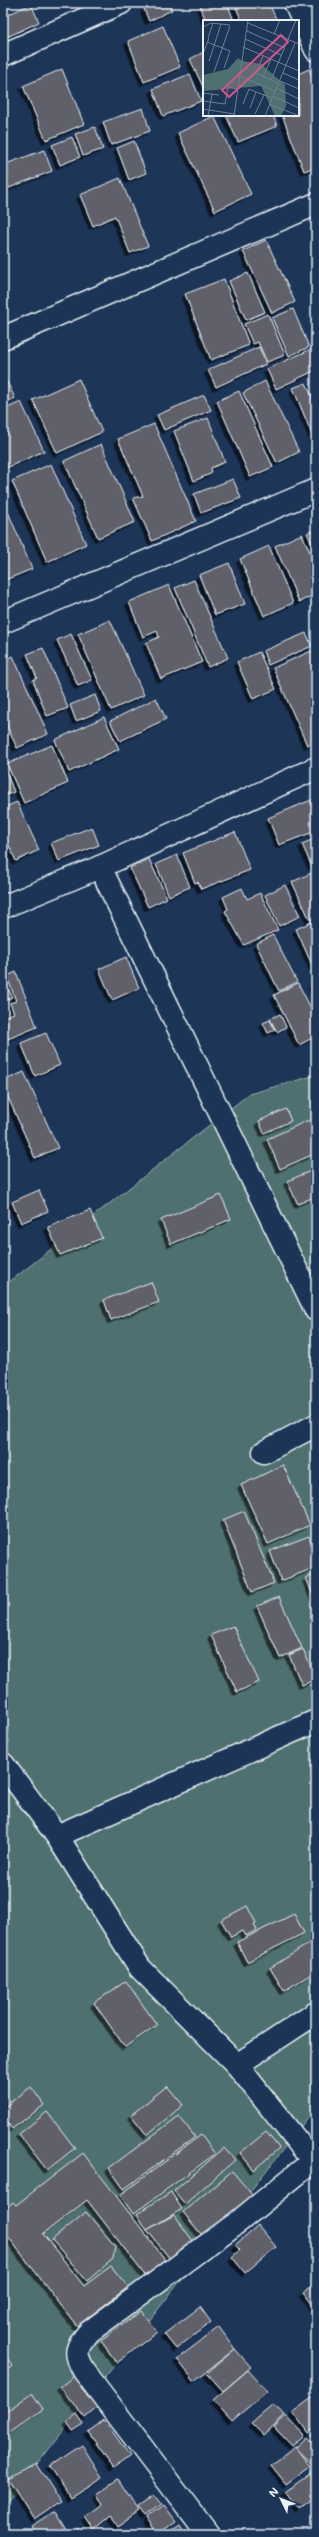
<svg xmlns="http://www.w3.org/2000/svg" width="319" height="2537" viewBox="0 0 319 2537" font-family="Mali,sans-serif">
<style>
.green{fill:#4f7070;stroke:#9cb0b4}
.building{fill:#61616b;stroke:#e8f1f8;filter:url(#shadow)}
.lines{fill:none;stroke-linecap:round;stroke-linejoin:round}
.minor-casing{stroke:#e8f1f8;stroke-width:25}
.minor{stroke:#1d3557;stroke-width:22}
.inset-road{fill:none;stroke:#6e8097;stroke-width:1}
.view{fill:#cd598a;fill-opacity:0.15;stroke:#cd598a;stroke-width:2}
.inset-edge{fill:none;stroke:#e8f1f8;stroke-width:2}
</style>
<defs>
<filter id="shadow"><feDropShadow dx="-3.5" dy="3.5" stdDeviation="0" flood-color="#0009"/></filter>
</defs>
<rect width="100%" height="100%" fill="#1d3557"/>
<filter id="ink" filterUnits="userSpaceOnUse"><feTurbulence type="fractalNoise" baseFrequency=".025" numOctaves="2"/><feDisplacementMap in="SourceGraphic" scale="8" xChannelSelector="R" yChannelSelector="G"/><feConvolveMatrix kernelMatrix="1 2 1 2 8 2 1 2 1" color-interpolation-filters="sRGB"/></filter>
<g filter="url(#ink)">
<path class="green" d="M316,1075V2107L3,2508V1287L249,1094Z"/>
<g class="building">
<path d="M157,3H169L172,10L149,21L144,9Z"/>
<path d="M207,3H227L234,21H206L200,6Z"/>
<path d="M234,3H269L277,21H242Z"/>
<path d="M31,4L39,22L7,37L3,29V17Z"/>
<path d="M163,26L180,67L144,82L128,41Z"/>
<path d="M204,52V89L190,59Z"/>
<path d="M62,69L84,124L46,140L23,86Z"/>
<path d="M309,69L316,87V167L304,171L282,115H298V74Z"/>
<path d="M190,74L201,101L163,116L153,89Z"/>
<path d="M143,108L150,131L111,145L103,122Z"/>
<path d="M226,115H273L277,126L238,142Z"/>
<path d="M214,116L251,194L215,211L178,133Z"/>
<path d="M95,127L103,149L83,156L75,134Z"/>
<path d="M72,137L80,157L60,165L52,145Z"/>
<path d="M134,141L146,173L129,180L117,148Z"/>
<path d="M44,150L52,171L9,188L3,174V165Z"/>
<path d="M120,178L148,246L130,253L115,216L93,226L80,195Z"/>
<path d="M266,240L295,302L272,313L243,251Z"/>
<path d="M248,273L265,312L246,320L229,281Z"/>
<path d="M224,279L249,345L211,360L185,294Z"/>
<path d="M293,309L309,347L289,356L272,318Z"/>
<path d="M268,314L285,355L267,362L258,342L253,344L244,324Z"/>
<path d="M259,347L266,364L216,387L208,370Z"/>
<path d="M316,347V370L276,389L267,369Z"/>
<path d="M79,379L102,432L57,453L33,400Z"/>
<path d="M6,380L15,398L3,404V382Z"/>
<path d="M265,381L299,452L277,463L243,393Z"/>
<path d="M306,383L316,406V444L293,388Z"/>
<path d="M239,391L273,467L250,477L217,401Z"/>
<path d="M204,395L211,410L164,430L157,415Z"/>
<path d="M21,402L44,451L4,469L3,410Z"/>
<path d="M208,418L225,462L211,468L212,473L194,481L174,431Z"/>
<path d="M154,424L196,521L152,541L133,498L143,496L118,439Z"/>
<path d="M101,444L135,522L98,538L64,461Z"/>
<path d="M51,464L86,544L47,562L12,481Z"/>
<path d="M233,479L241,498L201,513L194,494Z"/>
<path d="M3,500L32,569L3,581Z"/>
<path d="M316,529V553L307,533Z"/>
<path d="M302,534L316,566V594L299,602L275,546Z"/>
<path d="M269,546L293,603L264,616L240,559Z"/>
<path d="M229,563L245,604L215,615L199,575Z"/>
<path d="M194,580L228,658L208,667L175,588Z"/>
<path d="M169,585L202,662L161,679L146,643L159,637L157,631L143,637L129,602Z"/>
<path d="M110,620L144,695L111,710L78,634Z"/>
<path d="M306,633L312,646L268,665L263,651Z"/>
<path d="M71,634L92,680L78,686L57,640Z"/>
<path d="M43,648L68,708L47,716L33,680L37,678L27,654Z"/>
<path d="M316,649V741L307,745L273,668Z"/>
<path d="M259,652L276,689L253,699L237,662Z"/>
<path d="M13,656L48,734L17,748L3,717V661Z"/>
<path d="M95,695L101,711L76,721L70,705Z"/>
<path d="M156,698L166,719L120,741L110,721Z"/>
<path d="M104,717L119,749L69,772L55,740Z"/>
<path d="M52,745L68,783L24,803L7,764Z"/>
<path d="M3,764L14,792L3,796Z"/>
<path d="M316,798V831L279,845L268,818Z"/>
<path d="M17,802L39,850L16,861L3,832V808Z"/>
<path d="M92,827L99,845L59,861L51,843Z"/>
<path d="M235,832L250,870L201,889L198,882L195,883L183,853Z"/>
<path d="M316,838V865L312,867L302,844Z"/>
<path d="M177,855L190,887L169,896L156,864Z"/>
<path d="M149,859L167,898L148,907L130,868Z"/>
<path d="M316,871V917L310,920L292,882Z"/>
<path d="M285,885L300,916L279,926L265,895Z"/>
<path d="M242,888L247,899L260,893L278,930L244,945L225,911L228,909L223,897Z"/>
<path d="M316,920V965L313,967L296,929Z"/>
<path d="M273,935L297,982L279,991L256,944Z"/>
<path d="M126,957L139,988L112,1000L99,969Z"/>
<path d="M16,972L37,1027L3,1041V1017L14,1013L10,1003L16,1001L7,976Z"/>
<path d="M3,976L12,997L3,1002Z"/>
<path d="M298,983L316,1018V1036L299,1045L274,995Z"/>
<path d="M316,983V996L312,985Z"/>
<path d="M280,1014L286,1027L277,1032L270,1019Z"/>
<path d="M270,1020L275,1030L268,1033L263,1023Z"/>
<path d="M46,1033L60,1065L35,1076L21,1043Z"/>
<path d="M24,1072L58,1148L35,1158L3,1086V1081Z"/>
<path d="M286,1109L291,1121L264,1133L259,1121Z"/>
<path d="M309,1120L316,1137V1153L280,1169L267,1139Z"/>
<path d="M3,1133L8,1144L3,1146Z"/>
<path d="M313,1170L316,1177V1196L298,1204L287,1181Z"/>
<path d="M39,1190L48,1211L21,1223L12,1202Z"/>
<path d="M221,1195L231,1219L171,1244L161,1220Z"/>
<path d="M90,1210L102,1238L60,1255L48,1227Z"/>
<path d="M151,1282L159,1302L111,1320L104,1300Z"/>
<path d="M283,1465L310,1525L268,1544L241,1485Z"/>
<path d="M244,1511L274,1583L252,1592L223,1520Z"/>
<path d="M309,1536L316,1555V1567L281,1581L270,1551Z"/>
<path d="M316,1574V1602L306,1578Z"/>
<path d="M279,1597L302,1648L280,1658L257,1606Z"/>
<path d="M233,1626L259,1682L237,1692L211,1635Z"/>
<path d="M303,1649L316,1679L302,1685L289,1655Z"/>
<path d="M247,1906L256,1923L254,1924L257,1930L245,1936L242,1931L231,1937L221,1920Z"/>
<path d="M294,1914L304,1933L247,1962L237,1942Z"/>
<path d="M316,1939V1971L284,1991L270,1968Z"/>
<path d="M126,1981L157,2025L125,2047L94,2003Z"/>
<path d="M3,2057L9,2065L3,2070Z"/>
<path d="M167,2086L183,2105L147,2135L131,2115Z"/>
<path d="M31,2087L44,2105L12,2129L3,2117V2108Z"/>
<path d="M47,2112L75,2148L47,2170L19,2134Z"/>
<path d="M179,2116L195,2137L124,2189L109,2168Z"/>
<path d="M266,2132L279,2148L254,2170L240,2153Z"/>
<path d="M201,2135L215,2154L133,2214L120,2195Z"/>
<path d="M224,2148L235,2160L185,2204L174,2191Z"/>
<path d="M83,2153L167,2262L147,2278L87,2200L43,2234L84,2286L111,2266L128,2287L77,2326L3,2230V2210L13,2202L16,2205Z"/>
<path d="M232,2171L254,2197L205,2239L183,2212Z"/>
<path d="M171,2192L182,2209L147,2230L137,2214Z"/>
<path d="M86,2212L115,2246L113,2259L87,2281L52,2240Z"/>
<path d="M174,2215L193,2241L171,2260L147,2230Z"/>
<path d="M258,2225L276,2247L245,2273L232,2257L240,2250L235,2245Z"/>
<path d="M316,2283V2311L303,2293Z"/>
<path d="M200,2307L211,2322L176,2349L164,2334Z"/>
<path d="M141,2311L157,2332L117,2363L101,2341Z"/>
<path d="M219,2327L235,2349L194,2381L177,2359Z"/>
<path d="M235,2349L251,2367L223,2391L207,2373Z"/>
<path d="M3,2353L13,2366L3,2373Z"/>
<path d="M248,2370L267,2391L232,2421L213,2400Z"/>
<path d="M74,2376L98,2407L85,2418L60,2387Z"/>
<path d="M32,2393L43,2409L3,2438V2414Z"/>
<path d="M316,2395V2427L308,2433L293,2412Z"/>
<path d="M273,2405L285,2415L264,2435L252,2423Z"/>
<path d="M77,2414L84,2424L73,2431L67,2422Z"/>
<path d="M286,2416L304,2435L292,2446L274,2427Z"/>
<path d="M104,2420L130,2456L114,2468L88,2432Z"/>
<path d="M316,2431V2442L311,2435Z"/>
<path d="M307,2437L316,2446V2464L314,2466L295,2448Z"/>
<path d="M82,2445L102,2477L70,2497L50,2466Z"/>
<path d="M295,2447L310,2466L286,2484L271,2465Z"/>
<path d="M37,2464L60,2501L34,2519L8,2478Z"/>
<path d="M316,2469V2497L299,2510L285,2492Z"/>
<path d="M118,2479L139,2511L117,2526L110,2517L94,2530L85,2517L102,2505L96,2494Z"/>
<path d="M154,2495L161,2504L145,2516L138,2507Z"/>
<path d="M163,2505L175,2521L158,2533L147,2517Z"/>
<path d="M55,2511L66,2529L58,2534H36L31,2526Z"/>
<path d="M179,2524L185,2534H164Z"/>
<path d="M78,2528L83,2534H70Z"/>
</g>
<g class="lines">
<defs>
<g id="minor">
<path d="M295,3L316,50"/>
<path d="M3,55L121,3"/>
<path d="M3,338L316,204"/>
<path d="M3,622L316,490"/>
<path d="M100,867L316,1310"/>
<path d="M3,907L100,867L316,768"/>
<path d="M264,1452L316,1425"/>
<path d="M3,1764L57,1836L140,1968L237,2065L316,2165"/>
<path d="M57,1836L316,1721"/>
<path d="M237,2065L316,2013"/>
<path d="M208,2534L84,2371C73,2352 76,2348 89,2332L238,2222L313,2161"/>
</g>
</defs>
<use href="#minor" class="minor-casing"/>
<use href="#minor" class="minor"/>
</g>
</g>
<g transform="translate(203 20)">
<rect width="96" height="96" fill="#1d3557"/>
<path d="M35,38L39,41L58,44L82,65L83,86L78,96H72L58,66L0,71V55L25,49Z" fill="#4f7070"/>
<path class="inset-road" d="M45,3L96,24M0,7L8,3L27,5M44,11L82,28M71,14L77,0M5,18L10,3M42,19L78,35M4,22L27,31L21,48M40,27L96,51M0,34L6,18M6,41L18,4M11,52L27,6M50,52L75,63M53,53L60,36M80,53L96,60M37,56L72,71M60,57L68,39M68,60L93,0M77,61L96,69M73,68L96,79M0,73L16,75M70,76L96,88M0,81L22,84L25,67L35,69M40,84L46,69L53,72M66,84L94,95M47,88L53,72L61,75M0,89L31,94M52,94L61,75L69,78M5,96L9,74M31,96L45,0M62,96L92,23"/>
<path class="view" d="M78,15L85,22L26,77L19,70Z"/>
<rect width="96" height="96" class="inset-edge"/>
</g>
<rect width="319" height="2537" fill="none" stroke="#1d3557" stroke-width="16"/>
<rect x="8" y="8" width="303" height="2521" fill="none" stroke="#e8f1f8" stroke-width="1.5" filter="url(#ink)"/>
<g transform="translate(281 2499) rotate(313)" stroke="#1d3557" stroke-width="3" paint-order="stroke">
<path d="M0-3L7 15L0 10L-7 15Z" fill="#e8f1f8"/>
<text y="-6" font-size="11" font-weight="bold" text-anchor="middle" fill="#e8f1f8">N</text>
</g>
</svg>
